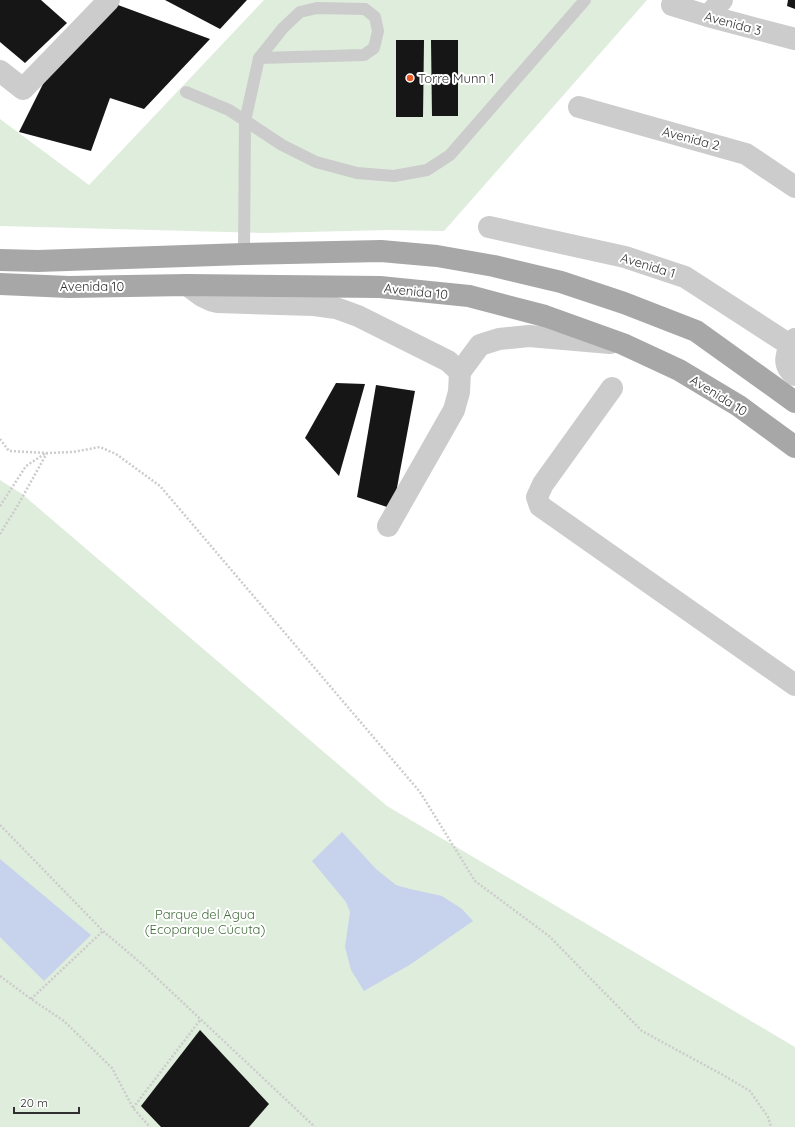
<svg xmlns="http://www.w3.org/2000/svg" width="795" height="1127" viewBox="0 0 795 1127" font-family="Quicksand,sans-serif">
<style>
.green{fill:#dfeddc}
.water{fill:#c7d2ed}
.building{fill:#161616}
.lines{fill:none;stroke-linecap:round;stroke-linejoin:round}
.path{stroke:#ccc;stroke-width:2.5;stroke-dasharray:2 2;stroke-linecap:butt}
.lane{stroke:#ccc;stroke-width:12}
.street{stroke:#ccc;stroke-width:22}
.primary{stroke:#a7a7a7;stroke-width:22}
.poi-dot{fill:#ee5828;stroke:#fff;stroke-width:1.5}
.labels{text-anchor:middle;dominant-baseline:central;stroke-width:4;stroke-linejoin:round;paint-order:stroke}
.street-label{font-size:13px;fill:#2f2f2f;stroke:#fff}
.poi-label{font-size:13px;fill:#2f2f2f;stroke:#fff;text-anchor:start}
.park-label{font-size:13px;fill:#416d3a;stroke:#fff}
</style>
<rect width="100%" height="100%" fill="#fff"/>
<g class="green">
<path d="M264,0H647L444,231L388,230L265,233L0,226V119L89,185Z"/>
<path d="M0,480L22,494L387,806L795,1047V1127H0Z"/>
</g>
<g class="water">
<path d="M342,832L376,869L396,885L410,889L442,896L462,909L473,921L411,964L364,991L351,970L345,947L350,912L346,902L312,861Z"/>
<path d="M0,859L91,935L44,981L0,937Z"/>
</g>
<g class="building">
<path d="M0,0H41L67,23L25,63L0,42Z"/>
<path d="M165,0H247L220,29Z"/>
<path d="M788,0H795V9L787,6Z"/>
<path d="M118,5L210,39L144,109L110,98L91,151L19,132L46,78Z"/>
<path d="M396,40H424L423,117H396Z"/>
<path d="M431,40H458V116H432Z"/>
<path d="M336,383L365,384L339,476L305,438Z"/>
<path d="M376,385L415,391L393,509L357,497Z"/>
<path d="M200,1030L269,1104L249,1127H161L141,1106Z"/>
</g>
<g class="lines">
<g class="path">
<path d="M0,439L9,451L47,453L73,452L100,447L116,454L160,486L420,792L475,881L549,936L642,1031L723,1075L750,1091L768,1117L771,1127"/>
<path d="M0,506L26,466L46,453"/>
<path d="M0,534L18,505L47,453"/>
<path d="M0,825L103,931L143,965L315,1127"/>
<path d="M0,976L31,999L64,1021L112,1068L133,1108L150,1127"/>
<path d="M31,999L103,931"/>
<path d="M133,1108L201,1019"/>
</g>
<g class="lane">
<path d="M317,8L365,9L375,17L378,31L374,48L364,55L259,58L283,28L300,12Z"/>
<path d="M186,92L229,110L282,145L316,162L357,173L394,176L427,170L450,155L585,0"/>
<path d="M244,254L245,121L259,58"/>
</g>
<g class="street">
<path d="M672,5L708,16L795,39"/>
<path d="M708,16L722,0"/>
<path d="M0,71L23,89L109,0"/>
<path d="M579,107L746,154L795,187"/>
<path d="M489,227L625,257L685,277L790,345"/>
<path d="M187,285C197,292 205,300 217,302L314,305L336,308L358,316L448,361L460,372"/>
<path d="M795,339C786,351 781,365 795,375"/>
<path d="M612,388L543,484L537,497L540,506L795,685"/>
<path d="M388,526L454,410L459,392L460,372L480,345L499,339L529,336L610,343"/>
</g>
<g class="primary">
<path d="M0,260L38,261L244,254L381,251L437,256L494,266L561,282L624,303L696,331L795,402"/>
<path d="M0,284L69,287L187,285L380,287L469,296L545,316L623,344L679,370L739,406L795,447"/>
</g>
</g>
<circle class="poi-dot" cx="410" cy="78" r="4"/>
<g class="labels">
<g class="street-label">
<text transform="translate(733 23) rotate(15)">Avenida 3</text>
<text transform="translate(691 138) rotate(15)">Avenida 2</text>
<text transform="translate(648 265) rotate(17)">Avenida 1</text>
<text x="92" y="286">Avenida 10</text>
<text transform="translate(416 291) rotate(6)">Avenida 10</text>
<text transform="translate(719 395) rotate(32)">Avenida 10</text>
</g>
<g class="poi-label">
<text x="418" y="78">Torre Munn 1</text>
</g>
<g class="park-label">
<text x="205" y="914">Parque del Agua<tspan x="205" dy="15">(Ecoparque Cúcuta)</tspan></text>
</g>
</g>
<path d="M14 1107v6h65v-6" fill="none" stroke="#2f2f2f" stroke-width="2"/>
<text x="20" y="1107" font-size="12" fill="#2f2f2f" stroke="#ffffff" stroke-width="3" paint-order="stroke">20 m</text>
</svg>
